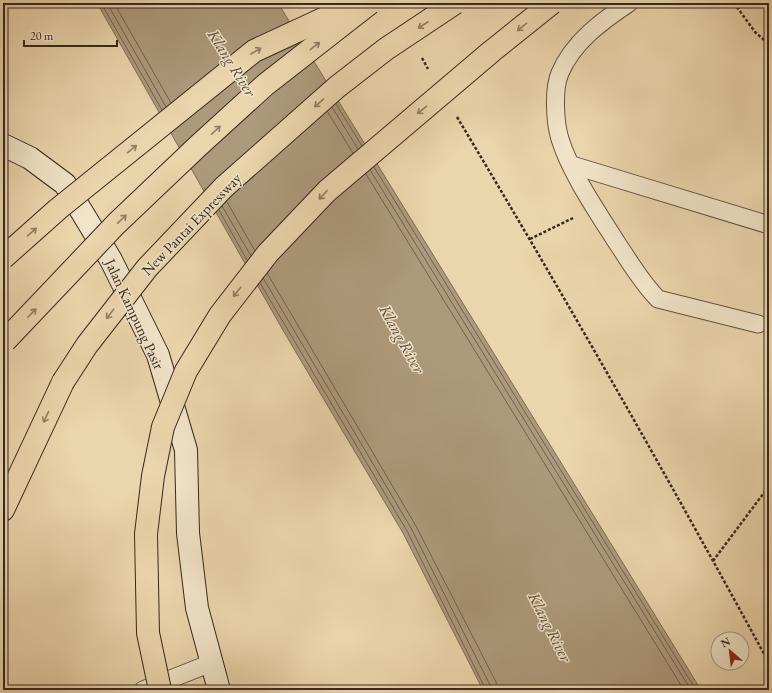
<svg xmlns="http://www.w3.org/2000/svg" width="772" height="693" viewBox="0 0 772 693" font-family="'EB Garamond',serif">
<style>
.water{fill:#ad9a7c;stroke:#7d6c57}
.lines{fill:none;stroke-linecap:round;stroke-linejoin:round}
.shore{stroke:#71614e;stroke-width:1}
.lane-casing{stroke:#625343;stroke-width:19}
.secondary-casing{stroke:#352820;stroke-width:24}
.highway-casing{stroke:#352820;stroke-width:24}
.path{stroke:#352820;stroke-width:2.5;stroke-dasharray:3 2;stroke-linecap:butt}
.lane{stroke:#f2e4c9;stroke-width:17}
.secondary{stroke:#f2e4c9;stroke-width:22}
.highway{stroke:#ebd5ac;stroke-width:22}
.highway-bridge-casing{stroke:#352820;stroke-width:24;stroke-linecap:butt}
.highway-bridge{stroke:#ebd5ac;stroke-width:22}
.oneway{stroke:#907e66}
.labels{text-anchor:middle;dominant-baseline:central;stroke-width:3;stroke-linejoin:round;paint-order:stroke}
.street-label{font-size:15px;fill:#352820;stroke:#f2e4c9}
.water-label{font-size:16px;font-style:italic;fill:#594a3c;stroke:#f2e4c9}
</style>
<rect width="100%" height="100%" fill="#ebd5ac"/>
<filter id="stains"><feTurbulence type="fractalNoise" baseFrequency=".005" numOctaves="4"/><feColorMatrix values="0 0 0 0 .2 0 0 0 0 .09 0 0 0 0 .02 0 0 0 .5 -.17"/></filter>
<radialGradient id="worn" r=".72"><stop offset=".6" stop-color="#630" stop-opacity="0"/><stop offset="1" stop-color="#630" stop-opacity=".3"/></radialGradient>
<path class="water" d="M97,3H278L701,690H483L403,533L284,332Z"/>
<g class="lines">
<g class="shore">
<path d="M101,3L162,110"/>
<path d="M107,3L166,107"/>
<path d="M114,3L171,103"/>
<path d="M336,104L362,146"/>
<path d="M332,107L358,149"/>
<path d="M327,111L353,153"/>
<path d="M374,167L696,690"/>
<path d="M370,170L691,690"/>
<path d="M366,174L684,690"/>
<path d="M227,202L255,251"/>
<path d="M222,206L251,256"/>
<path d="M219,210L247,260"/>
<path d="M267,273L416,526L496,682L497,690"/>
<path d="M263,278L411,528L490,685L491,690"/>
<path d="M260,283L407,531L486,690"/>
</g>
<defs>
<g id="lane">
<path d="M629,3C602,21 573,42 560,73C553,89 555,123 560,139C570,172 598,213 617,243C630,262 641,282 658,299L758,324"/>
<path d="M572,165L769,225"/>
<path d="M143,690L211,663"/>
</g>
<path id="secondary" d="M3,145L30,158L65,184L111,260L158,355L186,450L188,533L197,608L219,690"/>
<path id="highway" d="M3,510L63,382"/>
</defs>
<use href="#lane" class="lane-casing"/>
<use href="#secondary" class="secondary-casing"/>
<use href="#highway" class="highway-casing"/>
<g class="path">
<path d="M734,3L755,32L769,44"/>
<path d="M422,58L428,69"/>
<path d="M457,117C565,297 669,479 769,663"/>
<path d="M530,239L573,218"/>
<path d="M713,561L769,486"/>
</g>
<use href="#lane" class="lane"/>
<use href="#secondary" class="secondary"/>
<use href="#highway" class="highway"/>
<defs>
<g id="highway-bridge">
<path d="M3,258L58,209L254,51L355,4"/>
<path d="M5,341L116,224L198,146L265,85L370,3"/>
<path d="M63,382L87,345L147,268L224,187L337,87L386,49L455,3"/>
<path d="M160,690L148,633L146,534L153,476L163,427L186,371L220,315L268,253L327,191L492,51L552,3"/>
</g>
</defs>
<use href="#highway-bridge" class="highway-bridge-casing"/>
<use href="#highway-bridge" class="highway-bridge"/>
</g>
<defs><path id="oneway-shaft" d="M-6 0H5M1.5-3L5.5 0L1.5 3" fill="none" stroke-width="1.6" stroke-linecap="round" stroke-linejoin="round"/></defs>
<g class="oneway">
<use href="#oneway-shaft" transform="translate(423 25) rotate(147)"/>
<use href="#oneway-shaft" transform="translate(522 27) rotate(141)"/>
<use href="#oneway-shaft" transform="translate(315 46) rotate(-38)"/>
<use href="#oneway-shaft" transform="translate(256 51) rotate(-30)"/>
<use href="#oneway-shaft" transform="translate(319 103) rotate(139)"/>
<use href="#oneway-shaft" transform="translate(422 110) rotate(140)"/>
<use href="#oneway-shaft" transform="translate(216 130) rotate(-43)"/>
<use href="#oneway-shaft" transform="translate(132 149) rotate(-39)"/>
<use href="#oneway-shaft" transform="translate(323 195) rotate(134)"/>
<use href="#oneway-shaft" transform="translate(122 219) rotate(-44)"/>
<use href="#oneway-shaft" transform="translate(32 232) rotate(-41)"/>
<use href="#oneway-shaft" transform="translate(237 292) rotate(128)"/>
<use href="#oneway-shaft" transform="translate(32 313) rotate(-46)"/>
<use href="#oneway-shaft" transform="translate(110 314) rotate(128)"/>
<use href="#oneway-shaft" transform="translate(46 417) rotate(115)"/>
</g>
<g class="labels">
<g class="street-label">
<text transform="translate(191 224) rotate(-46)">New Pantai Expressway</text>
<text transform="translate(135 314) rotate(65)">Jalan Kampung Pasir</text>
</g>
<g class="water-label">
<text transform="translate(232 63) rotate(58)">Klang River</text>
<text transform="translate(402 339) rotate(61)">Klang River</text>
<text transform="translate(550 627) rotate(63)">Klang River</text>
</g>
</g>
<rect width="772" height="693" fill="none" stroke="#ebd5ac" stroke-width="16"/>
<rect x="4" y="4" width="764" height="685" fill="none" stroke="#352820" stroke-width="2"/>
<rect x="8" y="8" width="756" height="677" fill="none" stroke="#352820"/>
<g transform="translate(730 651) rotate(332)"><circle r="19" fill="#f2e4c9" stroke="#a69985"/>
<path d="M0-3L7 15L0 10L-7 15Z" fill="#8f2418"/>
<text y="-6" font-size="11" font-weight="bold" text-anchor="middle" fill="#352820">N</text>
</g>
<path d="M24 40v6h93v-6" fill="none" stroke="#352820" stroke-width="2"/>
<text x="30" y="40" font-size="12" fill="#352820" stroke="#f2e4c9" stroke-width="3" paint-order="stroke">20 m</text>
<rect width="100%" height="100%" filter="url(#stains)"/>
<rect width="100%" height="100%" fill="url(#worn)"/>
</svg>
